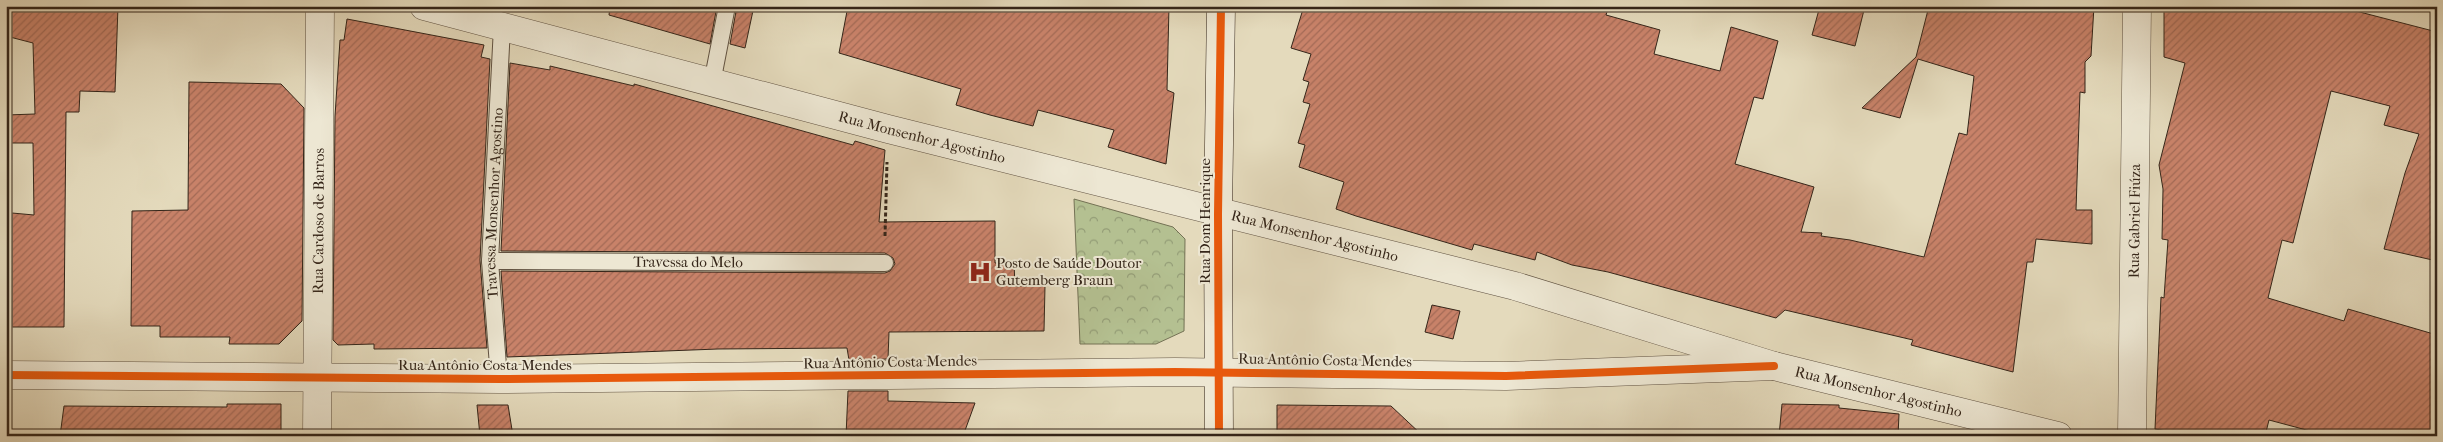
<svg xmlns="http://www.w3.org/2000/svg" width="2443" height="442" viewBox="0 0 2443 442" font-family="'IM FELL French Canon',serif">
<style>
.park{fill:url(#park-crowns);stroke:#747255}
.building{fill:url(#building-hatch);stroke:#342519}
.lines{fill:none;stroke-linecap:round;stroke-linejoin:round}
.lane-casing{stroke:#605242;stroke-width:18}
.street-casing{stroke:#605242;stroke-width:29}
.secondary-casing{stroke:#342519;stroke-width:29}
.path{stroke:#342519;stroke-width:3;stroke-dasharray:4 2.5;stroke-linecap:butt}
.lane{stroke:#ede7d3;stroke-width:16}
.street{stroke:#ede7d3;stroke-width:28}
.secondary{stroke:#ede7d3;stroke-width:28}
.cycleway-casing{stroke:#ede7d3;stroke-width:11}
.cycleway{stroke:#e8590c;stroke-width:8}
.labels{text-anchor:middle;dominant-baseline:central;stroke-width:4;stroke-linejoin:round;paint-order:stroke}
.street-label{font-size:15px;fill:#342519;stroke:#ede7d3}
.poi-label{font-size:15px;fill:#342519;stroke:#ede7d3;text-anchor:start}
</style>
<defs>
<pattern id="park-crowns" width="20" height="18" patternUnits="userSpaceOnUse" patternTransform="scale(1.25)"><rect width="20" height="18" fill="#b4c091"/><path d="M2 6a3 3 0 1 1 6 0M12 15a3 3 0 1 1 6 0" fill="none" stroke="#939c76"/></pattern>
<pattern id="building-hatch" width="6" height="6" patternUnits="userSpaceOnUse" patternTransform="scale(1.25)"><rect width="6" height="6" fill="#c88269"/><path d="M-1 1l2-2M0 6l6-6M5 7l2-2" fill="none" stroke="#a36a56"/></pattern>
</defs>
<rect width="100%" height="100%" fill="#e4dabc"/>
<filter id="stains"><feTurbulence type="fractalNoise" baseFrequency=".004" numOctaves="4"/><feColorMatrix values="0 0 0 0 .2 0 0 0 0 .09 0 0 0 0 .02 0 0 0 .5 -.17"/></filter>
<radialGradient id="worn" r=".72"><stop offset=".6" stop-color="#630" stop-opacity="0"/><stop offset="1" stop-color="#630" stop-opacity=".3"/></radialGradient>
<path class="park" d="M1074,199L1173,227L1185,239L1184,331L1156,344H1080Z"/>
<g class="building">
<path d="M6,6H118L115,92L80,91L79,112H66L64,327H12V213L34,215L33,143H6V115L35,114L33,43L6,36Z"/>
<path d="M610,6H717L710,44L609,15Z"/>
<path d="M737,6H754L745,48L730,44Z"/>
<path d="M848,6H1169L1167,90L1174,93L1166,164L1108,147L1114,130L1038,110L1033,126L990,115L956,105L961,89L839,53Z"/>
<path d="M1304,6H1609L1606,15L1660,30L1654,54L1720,71L1731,27L1778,41L1763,99L1754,97L1735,164L1814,187L1801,232L1822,233L1821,236L1850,240L1924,257L1959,133L1967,135L1974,76L1918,59L1900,118L1862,108L1916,57L1929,6H2094L2091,56L2085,62V93L2080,92L2076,210H2092V244L2036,239L2033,262H2027L2013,372L1911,345L1913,340L1785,310L1776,318L1608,272L1572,265L1537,252L1535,260L1474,244L1472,250L1356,216L1336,209L1344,182L1299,167L1305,145L1298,143L1310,104L1303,102L1309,82L1303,80L1311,54L1291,48Z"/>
<path d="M1820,6H1865L1855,46L1812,35Z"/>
<path d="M2164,6H2353L2352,10L2437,32V261L2384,249L2405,173L2419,134L2384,125L2390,106L2331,91L2293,243L2282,240L2268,298L2344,321L2348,309L2437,335V436H2329L2269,420L2265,436H2198L2155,429L2161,297L2164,298L2168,240L2162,239L2163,189L2159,165L2185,63L2164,57Z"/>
<path d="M347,19L484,45L481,57L490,59L480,260L487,348L374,349V344L338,345L333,340L335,116L340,40H344Z"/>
<path d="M510,63L550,70V66L634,86V84L853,145L855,141L885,150L879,222L995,221V263H1014L1015,286H1045L1044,331L889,332L888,359L849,360L847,348L718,349L507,357L501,271L885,273L890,271L895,264L893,258L885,253L501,251Z"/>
<path d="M189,82L281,84L304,108L302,321L279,344H229L230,337H160V326H131L132,211L188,210Z"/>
<path d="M1432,305L1460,311L1453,339L1425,332Z"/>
<path d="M848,391H888V401L975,403L963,436H846Z"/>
<path d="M227,404H281V436H60L64,406L227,407Z"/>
<path d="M1782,404L1839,405V408L1899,414L1898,436H1779Z"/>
<path d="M477,405H508L513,436H480Z"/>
<path d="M1277,405L1391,406L1423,436H1277Z"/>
</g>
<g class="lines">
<defs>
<g id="lane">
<path d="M712,83L727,6"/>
<path id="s1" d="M490,261L885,263"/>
<path id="s2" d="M499,379L490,261L502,27"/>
</g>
<g id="street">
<path id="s3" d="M424,6L888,129L1515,286L1774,366L2058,436"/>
<path d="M6,375L499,379L1175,372L1506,376L1774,366"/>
<path id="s4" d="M317,436L320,6"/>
<path id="s5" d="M2132,436L2137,6"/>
</g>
<path id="secondary" d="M1219,436L1218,214L1221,6"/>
</defs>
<use href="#lane" class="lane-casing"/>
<use href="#street" class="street-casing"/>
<use href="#secondary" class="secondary-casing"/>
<path class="path" d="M885,236L887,162"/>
<use href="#lane" class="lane"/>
<use href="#street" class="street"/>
<use href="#secondary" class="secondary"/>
<defs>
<g id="cycleway">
<path d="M6,375L499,379L1175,372L1506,376L1774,366"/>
<path d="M1219,436L1218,214L1221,6"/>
</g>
</defs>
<use href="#cycleway" class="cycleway-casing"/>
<use href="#cycleway" class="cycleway"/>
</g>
<defs>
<symbol id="hospital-bare" viewBox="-9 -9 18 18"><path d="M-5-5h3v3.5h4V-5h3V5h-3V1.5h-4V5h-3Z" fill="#8f2418" stroke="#ede7d3" stroke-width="2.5" paint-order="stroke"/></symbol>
</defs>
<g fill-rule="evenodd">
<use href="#hospital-bare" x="964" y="256" width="32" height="32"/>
</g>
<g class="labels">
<g class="street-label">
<text stroke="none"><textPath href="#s3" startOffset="515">Rua Monsenhor Agostinho</textPath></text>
<text stroke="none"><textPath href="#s2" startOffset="176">Travessa Monsenhor Agostino</textPath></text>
<text stroke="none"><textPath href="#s4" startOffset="215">Rua Cardoso de Barros</textPath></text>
<text transform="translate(1205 221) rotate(-90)">Rua Dom Henrique</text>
<text stroke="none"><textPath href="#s5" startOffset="215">Rua Gabriel Fiúza</textPath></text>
<text stroke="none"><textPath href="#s3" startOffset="920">Rua Monsenhor Agostinho</textPath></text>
<text stroke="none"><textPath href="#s1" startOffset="198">Travessa do Melo</textPath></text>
<text transform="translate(1325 360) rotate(1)">Rua Antônio Costa Mendes</text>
<text transform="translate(890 362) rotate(-1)">Rua Antônio Costa Mendes</text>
<text x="485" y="365">Rua Antônio Costa Mendes</text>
<text stroke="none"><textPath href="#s3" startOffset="1505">Rua Monsenhor Agostinho</textPath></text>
</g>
<g class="poi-label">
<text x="996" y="263">Posto de Saúde Doutor<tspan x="996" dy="17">Gutemberg Braun</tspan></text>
</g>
</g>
<rect width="2443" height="442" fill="none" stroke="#e4dabc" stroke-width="25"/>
<rect x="8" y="8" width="2428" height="427" fill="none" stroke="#342519" stroke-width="2.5"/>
<rect x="12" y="12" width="2418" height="417" fill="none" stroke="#342519"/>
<rect width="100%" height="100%" filter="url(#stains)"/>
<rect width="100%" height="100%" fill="url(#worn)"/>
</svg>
